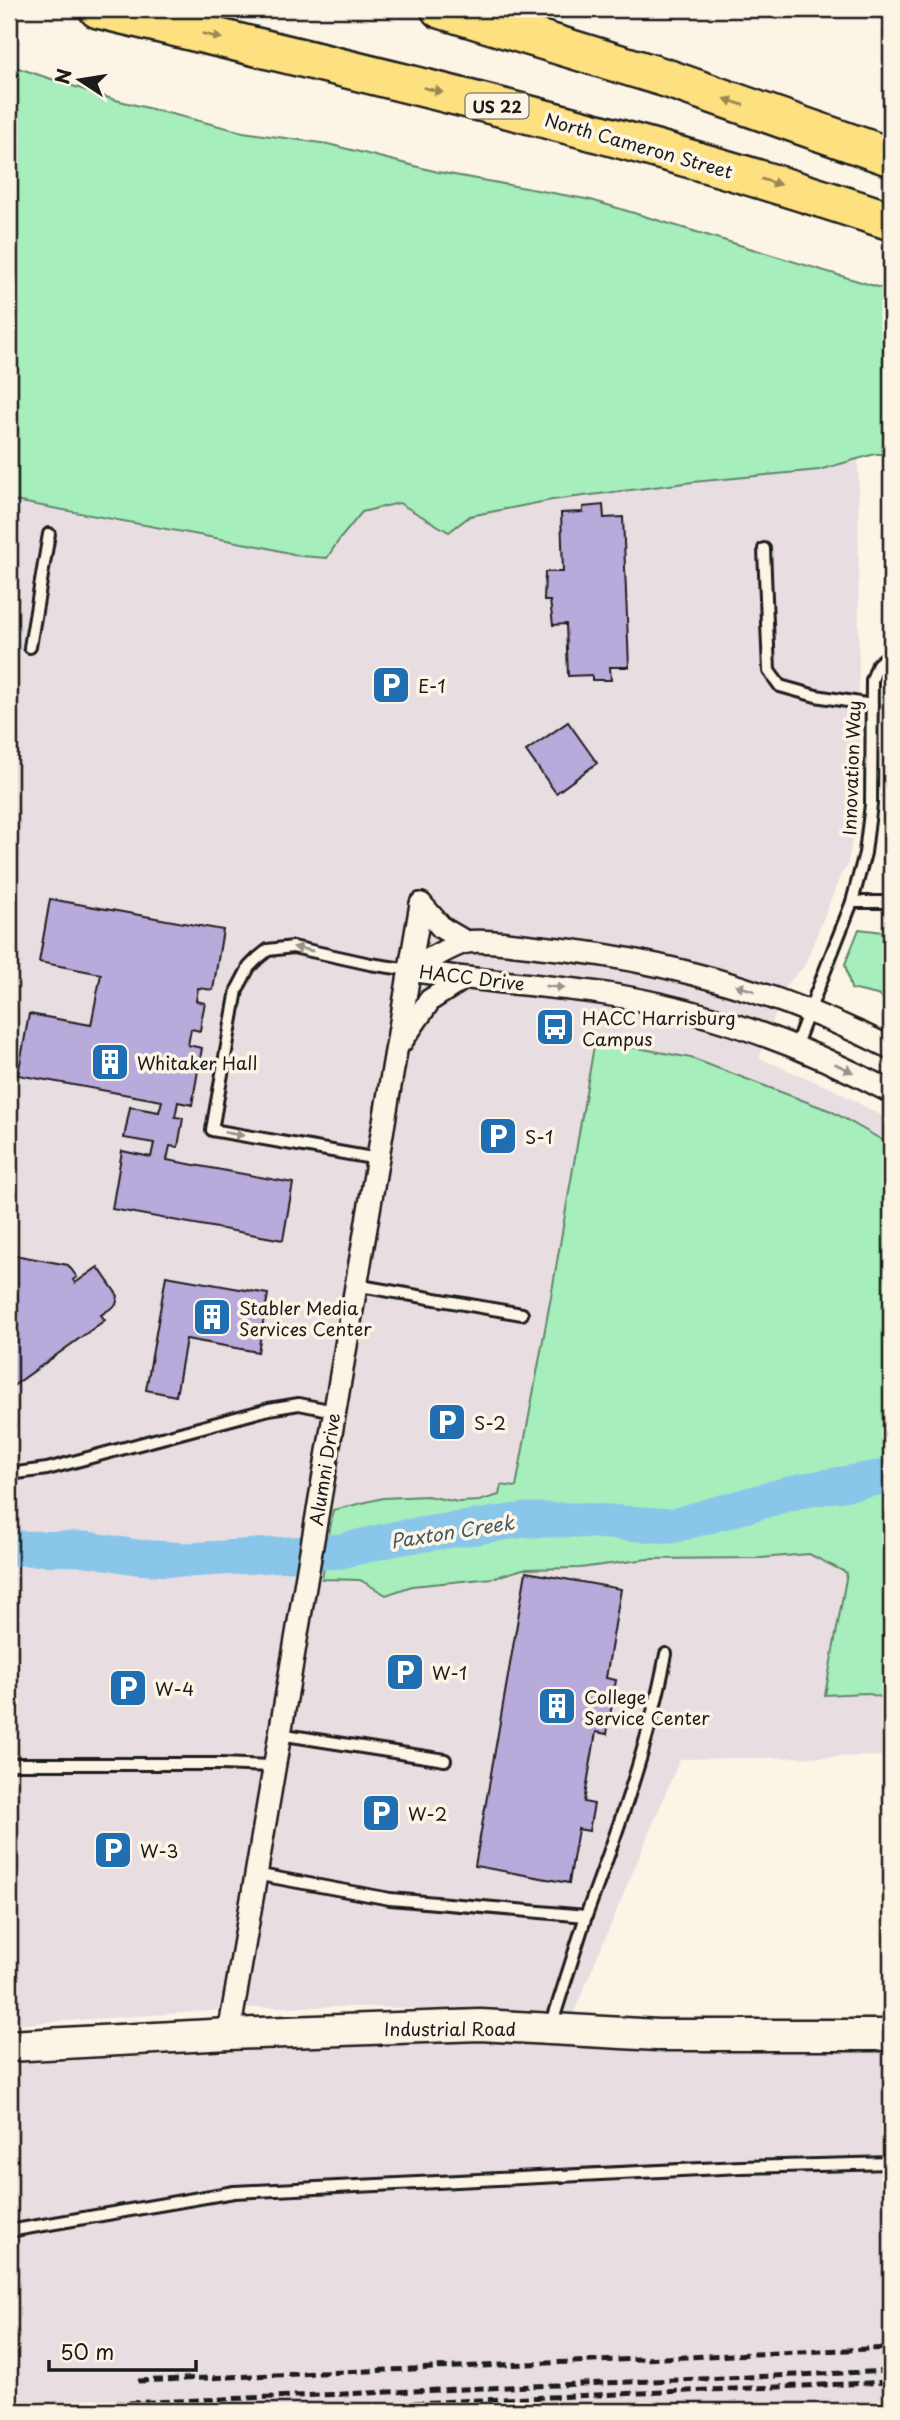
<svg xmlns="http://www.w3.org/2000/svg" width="900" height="2420" viewBox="0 0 900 2420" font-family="'Playpen Sans',sans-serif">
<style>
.built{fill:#e8dee2}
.green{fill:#a6eebb;stroke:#61856c;stroke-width:2}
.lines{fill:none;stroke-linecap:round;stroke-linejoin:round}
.river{stroke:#8ac6ea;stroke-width:35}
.building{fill:#b8aada;stroke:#1c1c1c;stroke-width:2}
.lane-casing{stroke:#1c1c1c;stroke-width:16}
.street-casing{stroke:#1c1c1c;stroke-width:26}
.secondary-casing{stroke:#1c1c1c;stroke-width:35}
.highway-casing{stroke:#1c1c1c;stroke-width:42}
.lane{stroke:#fcf5e5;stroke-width:10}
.street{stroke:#fcf5e5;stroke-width:21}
.secondary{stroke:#fcf5e5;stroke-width:30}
.highway{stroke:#fde080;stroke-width:37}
.rail{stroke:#1c1c1c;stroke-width:5;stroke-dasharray:10 5;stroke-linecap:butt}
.oneway{fill:#988853}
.oneway2{fill:#97938b}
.labels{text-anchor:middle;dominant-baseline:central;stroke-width:7;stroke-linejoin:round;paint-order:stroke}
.shield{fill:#fcf5e5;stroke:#5f5d58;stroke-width:2}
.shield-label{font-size:16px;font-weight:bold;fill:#1c1c1c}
.street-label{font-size:18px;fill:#1c1c1c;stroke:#fcf5e5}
.poi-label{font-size:18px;fill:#1c1c1c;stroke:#fcf5e5;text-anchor:start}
.water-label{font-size:19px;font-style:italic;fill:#425864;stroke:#fcf5e5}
</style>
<rect width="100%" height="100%" fill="#fcf5e5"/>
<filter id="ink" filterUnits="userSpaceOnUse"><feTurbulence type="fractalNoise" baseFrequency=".0143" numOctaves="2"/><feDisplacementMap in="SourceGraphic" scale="14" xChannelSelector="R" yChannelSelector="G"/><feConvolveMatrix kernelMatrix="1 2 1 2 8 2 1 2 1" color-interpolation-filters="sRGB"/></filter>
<g filter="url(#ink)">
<g class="built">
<path d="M9,120L858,315L859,740L856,802L852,841L847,867L841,874L804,967L786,985L759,1058L833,1089L891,1121V1756L680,1759L573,2015L368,2007H268L9,2025Z"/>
<path d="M442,2041L678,2048L891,2047V2411H9V2064Z"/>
</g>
<g class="green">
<path d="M9,65L112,99L243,132L328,144L438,172L591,200L891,291V454H875L819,470L693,482L552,500L470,516L449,532L399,503L362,512L339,540L327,558L301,556L264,547L9,500Z"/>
<path d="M859,929L891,933V1002L877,995L851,989L845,964Z"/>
<path d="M595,1040L691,1058L831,1111L891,1145V1700L866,1693L825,1695L847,1573L809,1554L761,1558L648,1559L580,1568L523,1569L493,1578L412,1586L386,1595L360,1580L322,1579L333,1510L383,1498L427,1496L458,1502L479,1501L499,1495L501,1485L516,1487L552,1291Z"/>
</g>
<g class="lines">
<path class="river" d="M9,1548L88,1549L136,1557L188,1560L341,1551L397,1538L525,1520H576L672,1526L799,1491L891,1476"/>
</g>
<g class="building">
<path d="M603,505L604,518L623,517L629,667H610L611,680H592V675L568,676L566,624L553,625L550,601H544L545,572H563L561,513L583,512V507Z"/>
<path d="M568,722L597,763L556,793L526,751Z"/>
<path d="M50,899L223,930L213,990L198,988L196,1001L205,1003L202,1017L200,1031L191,1029L188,1045L202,1048L192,1105L178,1102L175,1117L183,1118L178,1147L170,1146L167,1160L293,1183L283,1240L112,1209L122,1151L151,1157L154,1143L124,1138L130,1107L159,1112L162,1101L18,1075L29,1014L91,1025L101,974L39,962Z"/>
<path d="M9,1254L68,1265L77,1277L73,1280L75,1283L98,1267L118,1296L116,1305L101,1315L105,1320L9,1389Z"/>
<path d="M166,1276L268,1294L258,1352L186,1339L176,1396L146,1390Z"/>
<path d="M526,1572L621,1589L606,1678L616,1680L607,1734L596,1732L584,1802L594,1804L589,1831L578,1829L569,1883L475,1866Z"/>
</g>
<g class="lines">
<defs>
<g id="lane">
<path d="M764,549L769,671L780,686L816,696L872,705"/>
<path d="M30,647L49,534"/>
<path d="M852,902H891"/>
<path d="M795,1047L852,902L865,853L871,804L872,680L878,664L891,653"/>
<path d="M378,1159L212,1130L237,990L249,967L258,958L268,950L293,947L370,964L410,970"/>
<path d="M355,1285L522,1314"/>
<path d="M9,1474L47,1469L269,1409L299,1404L334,1411"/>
<path d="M279,1734L445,1760"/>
<path d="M9,1764H220L273,1766"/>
<path d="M255,1874L390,1899L586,1916L551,2026"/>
<path d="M586,1916C618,1830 649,1744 666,1654"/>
<path d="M9,2231L234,2192L741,2167L891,2163"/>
</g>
<g id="street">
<path d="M421,904L442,928L466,942"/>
<path d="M410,970C423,963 454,944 467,942C485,939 522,945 541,947C664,959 781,993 891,1048"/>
<path d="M410,970C473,981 537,984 600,993C702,1008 801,1044 891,1092"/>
<path d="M401,1042L430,1000L463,979"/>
<path d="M229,2034L421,904"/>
</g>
<path id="secondary" d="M9,2046L229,2034L480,2025L658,2035H891"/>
<g id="highway">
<path d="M98,9C365,73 631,134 891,221"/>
<path d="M440,9L666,78L891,157"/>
</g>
</defs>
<use href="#lane" class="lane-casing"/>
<use href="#street" class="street-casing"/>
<use href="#secondary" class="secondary-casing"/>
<use href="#highway" class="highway-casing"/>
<use href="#lane" class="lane"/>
<use href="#street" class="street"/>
<use href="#secondary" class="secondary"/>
<use href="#highway" class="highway"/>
<g class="rail">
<path d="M138,2381L891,2348"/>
<path d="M413,2403L891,2382"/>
<path d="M9,2408L891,2371"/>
</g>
</g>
<defs><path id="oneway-solid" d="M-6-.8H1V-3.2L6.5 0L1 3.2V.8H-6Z" transform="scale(1.75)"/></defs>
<g class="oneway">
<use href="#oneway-solid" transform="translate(212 36) rotate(14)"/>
<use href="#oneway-solid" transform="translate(433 90) rotate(14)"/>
<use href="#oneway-solid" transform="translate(734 102) rotate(-161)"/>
<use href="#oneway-solid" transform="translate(771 182) rotate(17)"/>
</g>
<g class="oneway2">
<use href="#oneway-solid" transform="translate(303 949) rotate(-169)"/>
<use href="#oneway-solid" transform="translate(555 987) rotate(6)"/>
<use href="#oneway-solid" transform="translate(745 988) rotate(-162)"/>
<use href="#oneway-solid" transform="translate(844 1068) rotate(26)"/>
<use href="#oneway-solid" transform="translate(234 1134) rotate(10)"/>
</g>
</g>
<defs>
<symbol id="parking-square" viewBox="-11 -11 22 22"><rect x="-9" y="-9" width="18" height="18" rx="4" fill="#1f6fb2" stroke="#fcf5e5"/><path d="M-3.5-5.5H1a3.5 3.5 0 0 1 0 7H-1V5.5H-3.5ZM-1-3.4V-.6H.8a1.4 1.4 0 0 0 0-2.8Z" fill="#fff"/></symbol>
<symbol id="bus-square" viewBox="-11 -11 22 22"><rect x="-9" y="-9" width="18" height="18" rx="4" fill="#1f6fb2" stroke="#fcf5e5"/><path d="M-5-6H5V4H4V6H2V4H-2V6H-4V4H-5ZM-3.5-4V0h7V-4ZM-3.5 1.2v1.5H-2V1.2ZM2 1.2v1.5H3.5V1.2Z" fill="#fff"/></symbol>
<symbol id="building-square" viewBox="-11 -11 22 22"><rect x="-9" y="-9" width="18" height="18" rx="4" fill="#1f6fb2" stroke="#fcf5e5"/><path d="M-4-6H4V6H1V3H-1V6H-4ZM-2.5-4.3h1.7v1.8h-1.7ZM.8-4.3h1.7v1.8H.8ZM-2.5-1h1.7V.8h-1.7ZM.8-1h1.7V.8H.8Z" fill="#fff"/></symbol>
</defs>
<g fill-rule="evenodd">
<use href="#parking-square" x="369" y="663" width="44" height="44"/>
<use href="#bus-square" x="533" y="1005" width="44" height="44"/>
<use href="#building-square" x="88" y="1040" width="44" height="44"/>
<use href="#parking-square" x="476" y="1114" width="44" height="44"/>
<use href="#building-square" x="190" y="1295" width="44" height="44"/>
<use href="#parking-square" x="425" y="1400" width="44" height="44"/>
<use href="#parking-square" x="383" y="1650" width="44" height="44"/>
<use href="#parking-square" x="106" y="1666" width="44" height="44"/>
<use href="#building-square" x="535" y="1684" width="44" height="44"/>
<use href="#parking-square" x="359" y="1791" width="44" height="44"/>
<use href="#parking-square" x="91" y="1828" width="44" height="44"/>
</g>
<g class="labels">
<rect class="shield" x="465.5" y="93.5" width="63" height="25" rx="5"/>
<g class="shield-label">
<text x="497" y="106">US 22</text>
</g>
<g class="street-label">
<text transform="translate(639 145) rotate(16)">North Cameron Street</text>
<text transform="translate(851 768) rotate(-88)">Innovation Way</text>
<text transform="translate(472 977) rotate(7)">HACC Drive</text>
<text transform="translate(324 1469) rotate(-81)">Alumni Drive</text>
<text x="450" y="2028">Industrial Road</text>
</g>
<g class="poi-label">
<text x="418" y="685">E-1</text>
<text x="582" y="1017">HACC Harrisburg<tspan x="582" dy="21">Campus</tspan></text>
<text x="137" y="1062">Whitaker Hall</text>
<text x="525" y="1136">S-1</text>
<text x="239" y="1307">Stabler Media<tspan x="239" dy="21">Services Center</tspan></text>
<text x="474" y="1422">S-2</text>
<text x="432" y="1672">W-1</text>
<text x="155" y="1688">W-4</text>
<text x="584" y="1696">College<tspan x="584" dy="21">Service Center</tspan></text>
<text x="408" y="1813">W-2</text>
<text x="140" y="1850">W-3</text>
</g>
<g class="water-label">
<text transform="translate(452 1531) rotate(-9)">Paxton Creek</text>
</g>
</g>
<rect width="900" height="2420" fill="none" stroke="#fcf5e5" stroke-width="35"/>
<rect x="18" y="18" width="865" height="2385" fill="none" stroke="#1c1c1c" stroke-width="2.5" filter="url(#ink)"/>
<g transform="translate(80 80) rotate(282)" stroke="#fcf5e5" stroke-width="5" paint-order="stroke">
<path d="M0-5L12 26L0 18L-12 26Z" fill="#1c1c1c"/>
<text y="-10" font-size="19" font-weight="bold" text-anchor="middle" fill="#1c1c1c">N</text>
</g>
<path d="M49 2360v10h147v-10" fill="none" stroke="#1c1c1c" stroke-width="3.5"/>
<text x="60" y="2360" font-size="21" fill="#1c1c1c" stroke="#fcf5e5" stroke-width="5" paint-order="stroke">50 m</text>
</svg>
